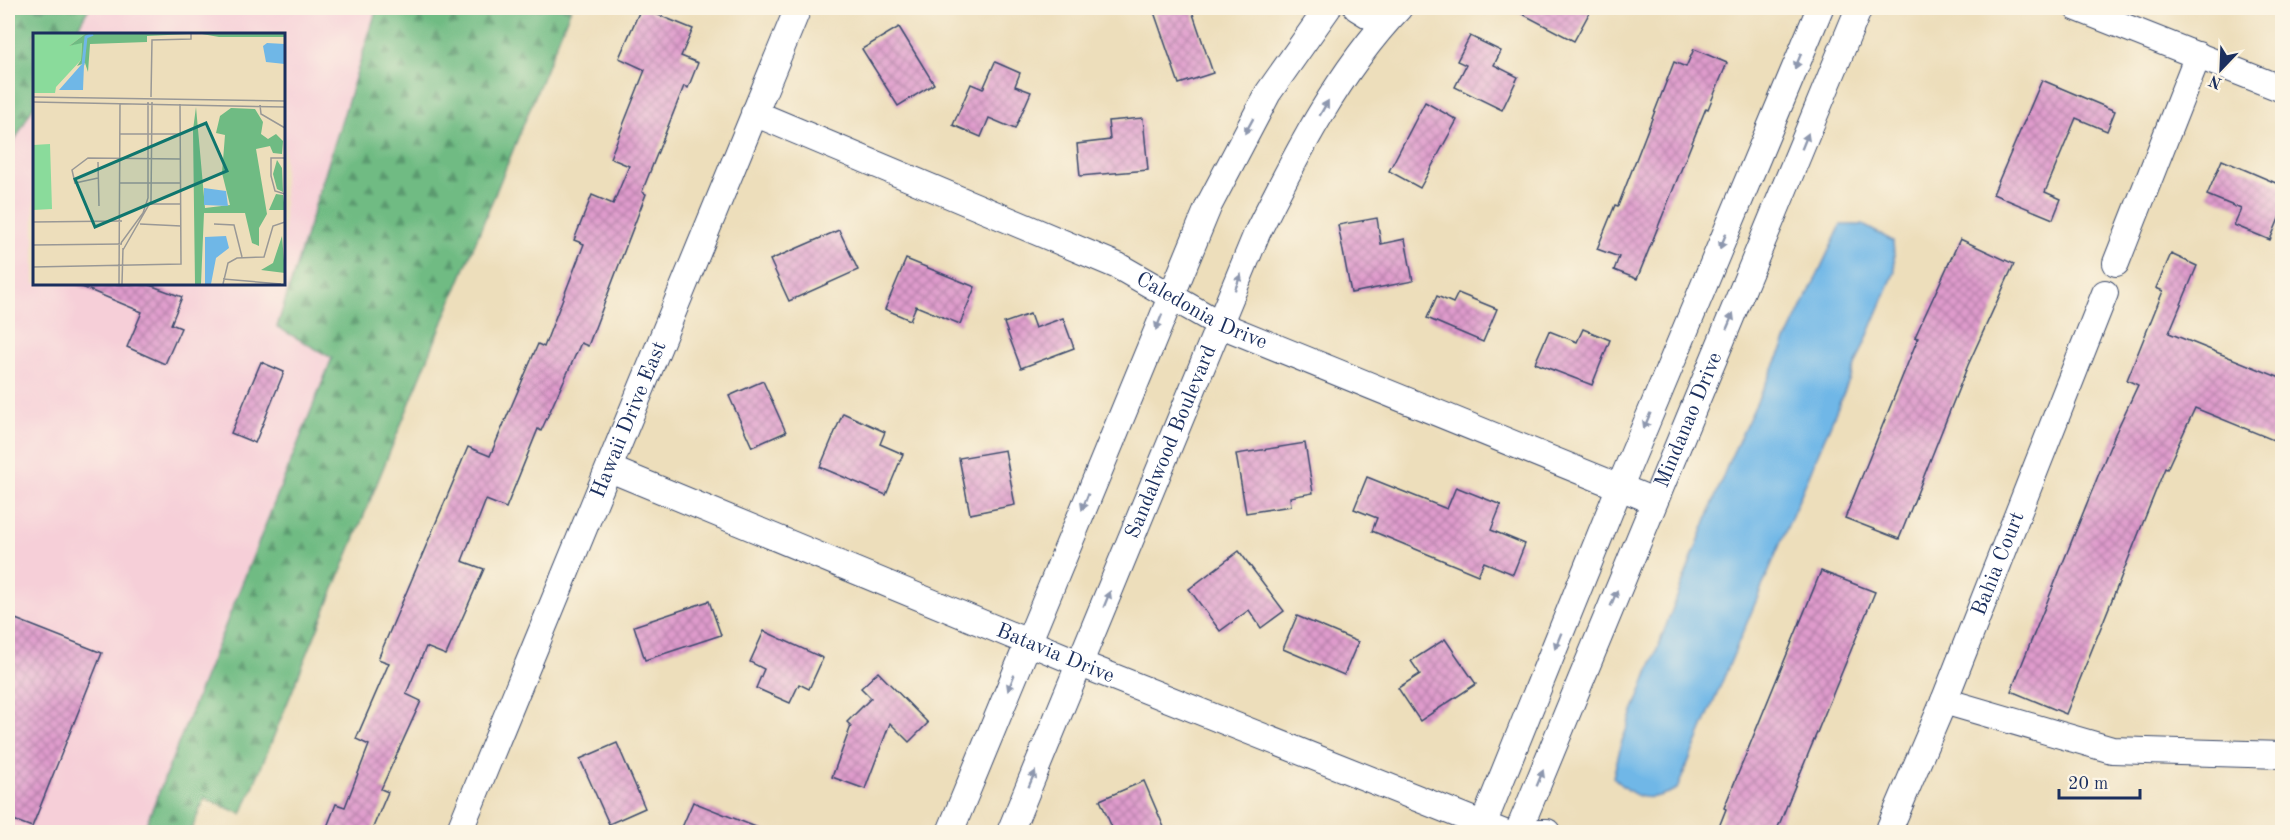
<svg xmlns="http://www.w3.org/2000/svg" width="2290" height="840" viewBox="0 0 2290 840" font-family="'Old Standard TT',serif">
<style>
.built{fill:#f6cfd8}
.forest{fill:url(#forest-firs);stroke:#457570;stroke-width:1.5}
.water{fill:#6fb7e7;stroke:#4573a2;stroke-width:1.5}
.building{fill:url(#building-cross-hatch)}
.lines{fill:none;stroke-linecap:round;stroke-linejoin:round}
.minor-casing{stroke:#3a496c;stroke-width:28}
.minor{stroke:#fff;stroke-width:26}
.oneway{fill:#8d97ae}
.labels{text-anchor:middle;dominant-baseline:central;stroke-width:6;stroke-linejoin:round;paint-order:stroke}
.street-label{font-size:21px;fill:#1b2f5e;stroke:#fcf5e5}
.inset-river{fill:none;stroke:#6fb7e7;stroke-width:3}
.inset-road{fill:none;stroke:#999896;stroke-width:1.5}
.view{fill:#0f766e;fill-opacity:0.15;stroke:#0f766e;stroke-width:3}
.inset-edge{fill:none;stroke:#1b2f5e;stroke-width:3}
</style>
<defs>
<pattern id="forest-firs" width="22" height="20" patternUnits="userSpaceOnUse" patternTransform="scale(1.5)"><rect width="22" height="20" fill="#6fbb83"/><path d="M5 1l3.5 6h-7zM16 11l3.5 6h-7z" fill="#5a986e"/></pattern>
<pattern id="building-cross-hatch" width="8" height="8" patternUnits="userSpaceOnUse" patternTransform="scale(1.5)"><rect width="8" height="8" fill="#df9bcc"/><path d="M0 0l8 8M0 8l8-8" fill="none" stroke="#b47fa9"/></pattern>
</defs>
<rect width="100%" height="100%" fill="#fcf5e5"/>
<filter id="ink" filterUnits="userSpaceOnUse"><feTurbulence type="fractalNoise" baseFrequency=".0167" numOctaves="2"/><feDisplacementMap in="SourceGraphic" scale="12" xChannelSelector="R" yChannelSelector="G"/><feConvolveMatrix kernelMatrix="1 2 1 2 8 2 1 2 1" color-interpolation-filters="sRGB"/></filter>
<filter id="wash" filterUnits="userSpaceOnUse"><feTurbulence type="fractalNoise" baseFrequency=".008" numOctaves="4" result="noise"/><feDisplacementMap in="SourceGraphic" scale="24" xChannelSelector="R" yChannelSelector="G"/><feGaussianBlur stdDeviation="1.35" result="paint"/><feColorMatrix in="noise" values="0 0 0 0 0 0 0 0 0 0 0 0 0 0 0 0 0 1.4 0 .05"/><feComposite in="paint" operator="in"/></filter>
<g filter="url(#wash)">
<rect width="100%" height="100%" fill="#eddebb"/>
<path class="built" d="M89,8H377L277,327L332,358L143,832H8V153L34,105V284H284V34H74Z"/>
<g class="forest">
<path d="M8,8H89L74,34H34V105L8,153Z"/>
<path d="M377,8H571L242,814L204,798L191,832H143L332,358L277,327Z"/>
</g>
<path class="water" d="M1841,225H1863L1893,241L1895,271L1677,789C1646,804 1637,799 1613,777L1622,741L1729,461Z"/>
<g id="blocks">
<g class="building">
<path d="M641,8L693,29L681,56L698,63L688,88L684,86L642,192L646,194L588,346L581,343L541,431L538,429L506,508L486,500L462,561L484,569L446,655L426,647L406,694L421,701L381,789L388,792L371,832H325L336,804L345,807L369,745L356,739L389,663L378,659L468,447L490,456L538,344L544,347L584,244L574,240L592,195L613,204L629,166L610,158L645,70L619,58Z"/>
<path d="M1166,8H1191L1213,73L1179,84L1154,12Z"/>
<path d="M1511,8H1592L1574,41Z"/>
<path d="M899,27L934,84L898,106L862,49Z"/>
<path d="M1470,36L1501,51L1494,65L1518,77L1502,110L1455,87L1466,65L1457,61Z"/>
<path d="M1694,49L1727,63L1708,109L1706,108L1637,279L1614,270L1619,257L1597,249L1615,205L1618,206L1674,62L1686,67Z"/>
<path d="M995,62L1020,73L1015,86L1031,92L1015,129L989,118L981,137L953,125L971,84L983,89Z"/>
<path d="M2042,80L2115,111L2107,131L2076,118L2045,192L2061,199L2053,219L1993,194Z"/>
<path d="M1425,102L1457,120L1420,188L1389,171Z"/>
<path d="M1143,118L1148,170L1080,176L1077,144L1110,140L1108,121Z"/>
<path d="M2222,160L2283,186V209L2270,240L2234,225L2241,209L2207,195Z"/>
<path d="M1377,218L1381,244L1405,239L1413,281L1351,293L1338,225Z"/>
<path d="M839,230L858,270L789,301L770,260Z"/>
<path d="M1960,239L2014,264L1968,365L1899,539L1845,518L1918,338L1915,337Z"/>
<path d="M2171,254L2197,266L2169,333L2283,379V444L2195,408L2167,469L2165,468L2066,714L2011,691L2115,434L2138,385L2127,380L2163,291L2156,288Z"/>
<path d="M906,259L975,287L960,324L916,306L910,320L885,309Z"/>
<path d="M75,284H147L182,297L171,324L181,328L165,364L127,347L142,312Z"/>
<path d="M1458,293L1497,309L1483,342L1427,318L1437,296L1453,303Z"/>
<path d="M1030,314L1035,328L1063,318L1074,348L1021,368L1004,323Z"/>
<path d="M1583,329L1610,340L1592,385L1535,363L1549,331L1577,342Z"/>
<path d="M261,362L284,372L255,443L231,433Z"/>
<path d="M763,381L786,432L752,447L729,396Z"/>
<path d="M843,413L885,432L880,444L903,454L886,495L820,467Z"/>
<path d="M1305,443L1313,493L1290,497L1291,506L1246,513L1236,454Z"/>
<path d="M1005,450L1015,505L970,514L959,458Z"/>
<path d="M1367,477L1447,509L1456,487L1501,505L1491,530L1525,544L1513,574L1484,562L1478,575L1372,531L1377,518L1354,509Z"/>
<path d="M1239,551L1284,611L1261,628L1249,610L1220,631L1189,589Z"/>
<path d="M1821,571L1875,592L1776,832H1717L1726,809L1724,808Z"/>
<path d="M709,601L721,635L645,660L634,626Z"/>
<path d="M8,616L102,653L32,827L8,818Z"/>
<path d="M1297,616L1358,642L1344,675L1283,649Z"/>
<path d="M764,631L823,658L809,689L799,684L790,703L756,688L764,669L750,662Z"/>
<path d="M1445,639L1476,684L1420,721L1398,688L1420,674L1411,661Z"/>
<path d="M878,672L928,723L909,742L890,723L865,789L832,777L851,726L847,722L871,698L861,688Z"/>
<path d="M617,743L645,808L609,824L580,759Z"/>
<path d="M1144,781L1166,832H1114L1100,800Z"/>
<path d="M693,802L766,831V832H680Z"/>
</g>
</g>
</g>
<g filter="url(#ink)">
<use href="#blocks" fill-opacity="0" stroke="#3a496c" stroke-width="1.5"/>
<g class="lines">
<defs>
<g id="minor">
<path d="M1357,8L1383,24"/>
<path d="M2077,8L2282,89"/>
<path id="s1" d="M754,113L1118,266L1221,325L1654,501"/>
<path d="M2116,263L2198,55"/>
<path id="s2" d="M610,469L1081,664L1502,832"/>
<path d="M1944,701L2112,750L2282,755"/>
<path id="s3" d="M459,832L798,8"/>
<path d="M950,832L1209,205L1268,93L1328,8"/>
<path id="s4" d="M1010,832L1257,233C1296,155 1338,72 1399,8"/>
<path d="M1480,832L1620,486L1820,8"/>
<path id="s5" d="M1518,832L1859,8"/>
<path d="M1538,832H1547"/>
<path id="s6" d="M1888,832L1944,701L2105,293"/>
</g>
</defs>
<use href="#minor" class="minor-casing"/>
<use href="#minor" class="minor"/>
</g>
<defs><path id="oneway-solid" d="M-6-.8H1V-3.2L6.5 0L1 3.2V.8H-6Z" transform="scale(1.5)"/></defs>
<g class="oneway">
<use href="#oneway-solid" transform="translate(1798 61) rotate(113)"/>
<use href="#oneway-solid" transform="translate(1324 108) rotate(-60)"/>
<use href="#oneway-solid" transform="translate(1249 126) rotate(119)"/>
<use href="#oneway-solid" transform="translate(1805 141) rotate(-68)"/>
<use href="#oneway-solid" transform="translate(1723 241) rotate(113)"/>
<use href="#oneway-solid" transform="translate(1238 282) rotate(-69)"/>
<use href="#oneway-solid" transform="translate(1730 321) rotate(-67)"/>
<use href="#oneway-solid" transform="translate(1159 322) rotate(112)"/>
<use href="#oneway-solid" transform="translate(1647 421) rotate(113)"/>
<use href="#oneway-solid" transform="translate(1085 502) rotate(112)"/>
<use href="#oneway-solid" transform="translate(1614 598) rotate(-68)"/>
<use href="#oneway-solid" transform="translate(1107 599) rotate(-68)"/>
<use href="#oneway-solid" transform="translate(1558 641) rotate(112)"/>
<use href="#oneway-solid" transform="translate(1011 683) rotate(112)"/>
<use href="#oneway-solid" transform="translate(1540 778) rotate(-68)"/>
<use href="#oneway-solid" transform="translate(1032 779) rotate(-67)"/>
</g>
</g>
<g class="labels">
<g class="street-label">
<text stroke="none"><textPath href="#s1" startOffset="490">Caledonia Drive</textPath></text>
<text stroke="none"><textPath href="#s3" startOffset="446">Hawaii Drive East</textPath></text>
<text stroke="none"><textPath href="#s5" startOffset="446">Mindanao Drive</textPath></text>
<text stroke="none"><textPath href="#s4" startOffset="422">Sandalwood Boulevard</textPath></text>
<text stroke="none"><textPath href="#s6" startOffset="290">Bahia Court</textPath></text>
<text stroke="none"><textPath href="#s2" startOffset="482">Batavia Drive</textPath></text>
</g>
</g>
<g transform="translate(33 33)">
<rect width="252" height="252" fill="#eddebb"/>
<path d="M0,1H52L36,13L49,9L48,27L23,54L22,60H0ZM17,111L19,176L0,177V112Z" fill="#8adb9b"/>
<path d="M52,1H155L114,3V9L57,11L55,39L52,30L44,33L48,27L49,10L36,13ZM169,1H252V4H186ZM163,74L172,175L197,172L189,140L192,102L183,100L187,83L198,75L222,76L230,89L228,101L235,106L243,101L250,108L249,121L240,120L237,113L223,116L234,181L226,195V213L219,210L212,180H171L168,251H162L160,97ZM244,127L249,135L250,159L244,156L240,141ZM243,161L250,162L252,177H236ZM249,203L252,240L228,237L240,230Z" fill="#6fbb83"/>
<path d="M234,10L252,11V31L233,29L230,13ZM48,32H51L50,57H26ZM171,155L193,158L195,173L171,172ZM193,203L196,215L183,225L178,251H172V204Z" fill="#6fb7e7"/>
<path class="inset-river" d="M50,32L53,4L60,1"/>
<path class="inset-road" d="M0,64L252,68M118,64L119,7L158,6V1M0,69L252,74M227,72L228,81L252,95M87,101H147M252,125H238V143L242,158L252,161M65,129L66,173M65,145L42,150L39,137L55,125L147,126M87,150H148M118,171H148M0,189L89,188M107,191L148,193M181,191L201,192L209,224M88,210L110,180L115,165V69M0,212L89,211M90,217L118,168L119,69M0,234L148,231L147,71M190,246L248,251M86,251L87,71M89,251L90,215M190,251L195,230L204,225L231,224L240,193L252,189"/>
<path class="view" d="M173,90L194,138L62,194L42,146Z"/>
<rect width="252" height="252" class="inset-edge"/>
</g>
<rect width="2290" height="840" fill="none" stroke="#fcf5e5" stroke-width="30"/>
<g transform="translate(2221 69) rotate(203)" stroke="#fcf5e5" stroke-width="4.5" paint-order="stroke">
<path d="M0-4.5L10 22L0 15L-10 22Z" fill="#1b2f5e"/>
<text y="-9" font-size="16" font-weight="bold" text-anchor="middle" fill="#1b2f5e">N</text>
</g>
<path d="M2059 789v9h81v-9" fill="none" stroke="#1b2f5e" stroke-width="3"/>
<text x="2068" y="789" font-size="18" fill="#1b2f5e" stroke="#fcf5e5" stroke-width="4.5" paint-order="stroke">20 m</text>
</svg>
